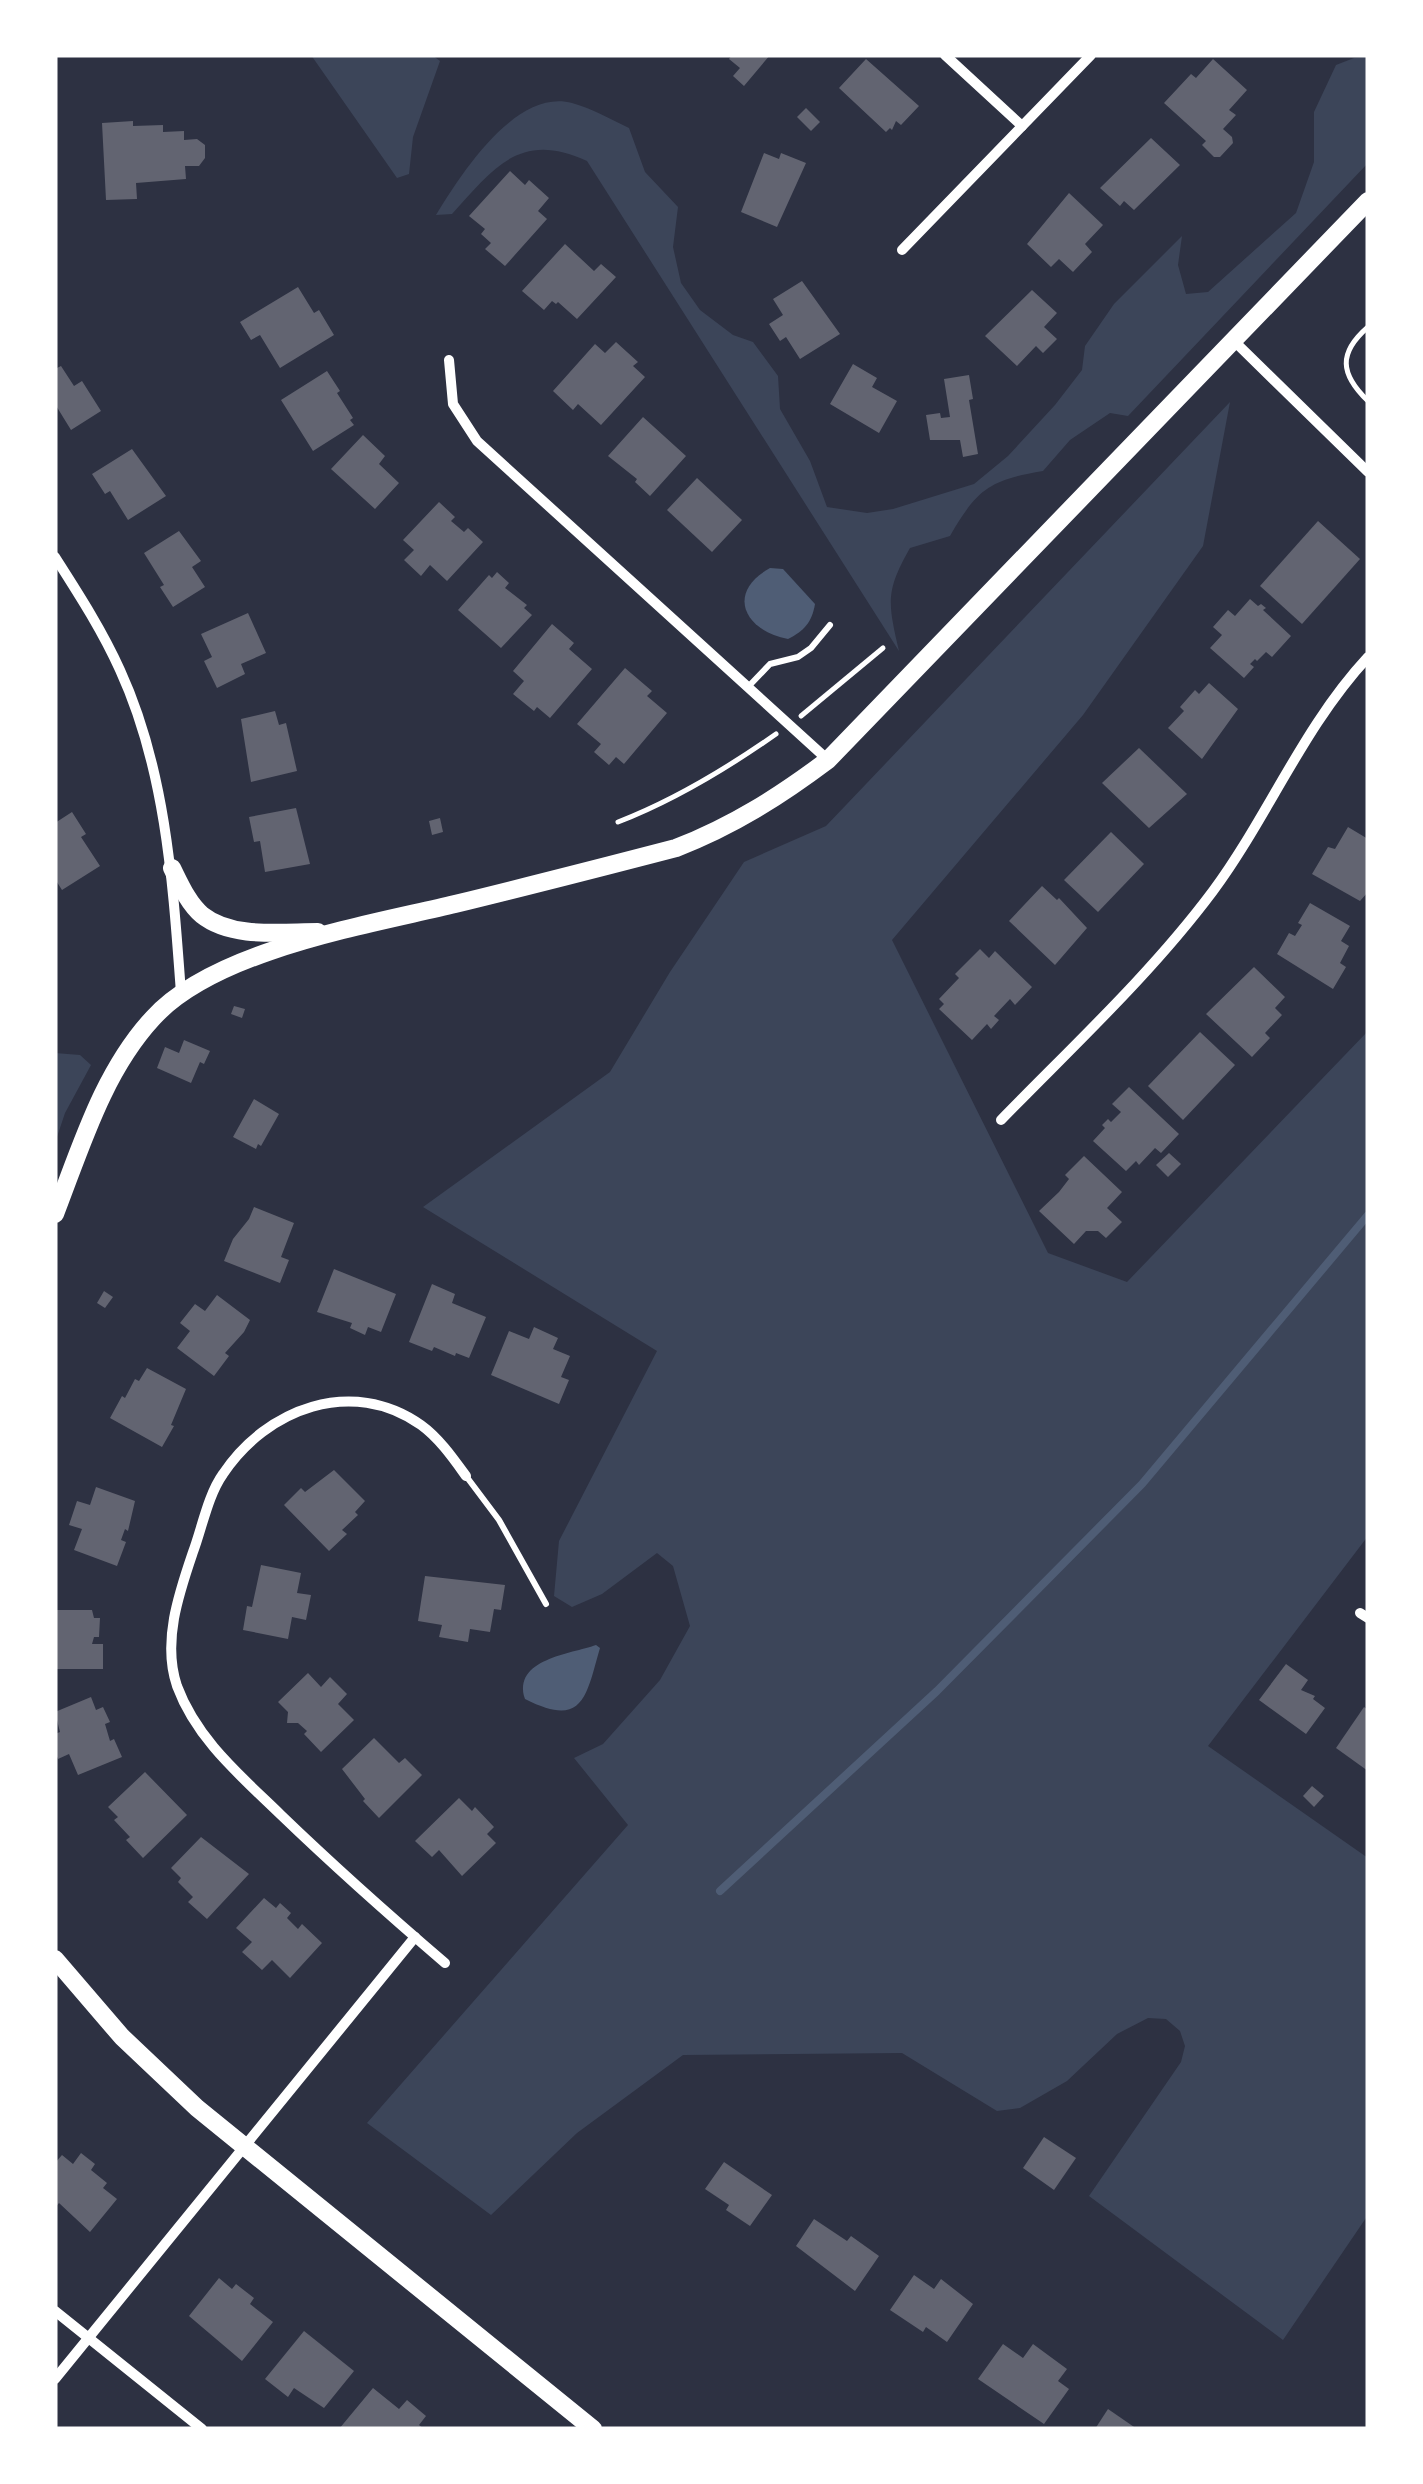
<svg xmlns="http://www.w3.org/2000/svg" width="1423" height="2484" viewBox="0 0 1423 2484" font-family="Commissioner,sans-serif">
<style>
.green{fill:#3c4559}
.water{fill:#4f5d75}
.lines{fill:none;stroke-linecap:round;stroke-linejoin:round}
.stream{stroke:#4f5d75;stroke-width:8}
.building{fill:#626471}
.path{stroke:#fff;stroke-width:5}
.service{stroke:#fff;stroke-width:6}
.minor{stroke:#fff;stroke-width:10}
.tertiary{stroke:#fff;stroke-width:18}
</style>
<rect width="100%" height="100%" fill="#2d3142"/>
<g class="green">
<path d="M311,55H432L440,61L413,137L409,174L397,178Z"/>
<path d="M1368,57V163L1128,416L1110,413L1070,440L1043,471C990,480 977,489 950,536L910,548C885,592 888,603 899,651L587,161C520,130 494,168 452,214L436,215C460,176 515,88 572,103C591,108 610,119 629,128L645,172L678,207L673,247L681,283L700,310L733,335L753,342L778,376L780,409L810,461L827,507L867,513L893,509L974,484L1008,456L1055,405L1082,370L1085,346L1114,304L1182,236L1178,265L1186,294L1208,292L1296,213L1314,162V112L1336,65L1354,58Z"/>
<path d="M1230,402L1203,546L1083,715L892,940L1048,1253L1127,1282L1368,1031V1536L1208,1746L1368,1858V2215L1283,2340L1089,2196L1181,2062L1185,2046L1180,2031L1166,2019L1148,2018L1117,2034L1067,2081L1020,2108L997,2111L902,2053L683,2055L577,2133L491,2215L367,2123L628,1825L574,1758L603,1744L660,1680L690,1626L673,1566L657,1553L602,1594L572,1607L554,1596L559,1541L657,1351L423,1207L610,1072L670,972L744,862L826,826Z"/>
<path d="M55,1053L80,1055L91,1065L65,1113L55,1143Z"/>
</g>
<g class="water">
<path d="M770,568L783,569L815,604C812,622 804,631 788,639C745,631 725,593 770,568Z"/>
<path d="M596,1645L600,1648C586,1696 584,1729 525,1699C512,1659 571,1654 596,1645Z"/>
</g>
<g class="lines">
<path class="stream" d="M720,1891L937,1691L1142,1484L1368,1215"/>
</g>
<g class="building">
<path d="M732,55H770L744,86L733,76L740,68L729,59Z"/>
<path d="M866,59L919,106L901,125L896,121L892,130L890,128L886,132L839,88Z"/>
<path d="M1213,59L1247,90L1229,110L1236,115L1223,129L1232,137L1233,143L1220,157H1214L1202,145L1206,141L1164,103L1191,74L1196,78Z"/>
<path d="M806,108L820,122L811,131L797,117Z"/>
<path d="M133,121V126L163,125V132L184,131V140L197,139L205,145V158L199,166H185L186,179L136,183L137,199L106,200L102,123Z"/>
<path d="M1151,138L1180,165L1134,210L1124,201L1120,206L1100,188Z"/>
<path d="M764,153L779,159L781,153L806,163L777,227L741,212Z"/>
<path d="M510,171L525,185L529,180L549,198L538,211L547,219L505,266L485,249L491,243L481,234L485,229L469,216Z"/>
<path d="M1069,193L1103,225L1085,244L1092,252L1073,272L1059,259L1051,267L1027,244Z"/>
<path d="M565,244L594,271L601,264L616,277L577,319L558,302L556,304L552,301L544,310L522,291Z"/>
<path d="M802,281L840,334L800,359L786,337L780,341L769,324L783,315L773,299Z"/>
<path d="M298,287L314,313L319,310L334,335L280,368L260,335L251,340L240,322Z"/>
<path d="M1032,290L1057,313L1044,327L1057,339L1043,353L1036,346L1017,366L985,336Z"/>
<path d="M616,342L638,362L633,366L645,377L601,425L578,404L573,410L553,391L595,344L605,353Z"/>
<path d="M853,364L877,378L872,387L897,401L879,433L830,404Z"/>
<path d="M61,366L74,386L82,381L101,411L71,430L55,404V369Z"/>
<path d="M327,371L340,391L337,393L353,418L350,420L354,425L313,451L281,400Z"/>
<path d="M969,375L973,399L969,400L978,454L963,457L960,440H930L926,415L940,413L941,418L950,417L944,379Z"/>
<path d="M643,417L686,456L650,496L635,482L637,479L608,456Z"/>
<path d="M363,435L385,456L379,464L399,483L375,509L331,469Z"/>
<path d="M132,449L166,496L128,520L110,491L105,494L92,474Z"/>
<path d="M697,478L742,520L712,552L667,510Z"/>
<path d="M439,502L455,517L451,521L464,532L468,528L483,542L447,581L430,565L421,576L404,560L414,550L403,540Z"/>
<path d="M1318,521L1360,559L1302,624L1260,586Z"/>
<path d="M179,531L201,561L192,567L205,587L173,607L160,587L164,585L144,553Z"/>
<path d="M497,572L509,583L505,588L527,605L524,608L532,615L501,648L458,610L489,575L492,578Z"/>
<path d="M1250,599L1258,606L1261,604L1266,608L1263,610L1291,636L1272,657L1266,652L1257,661L1255,659L1250,664L1254,667L1244,678L1210,648L1222,635L1213,627L1228,610L1235,616Z"/>
<path d="M248,613L266,653L241,664L245,674L217,688L204,661L212,657L201,634Z"/>
<path d="M552,624L574,643L569,649L592,669L550,718L537,707L534,711L513,694L524,681L513,671Z"/>
<path d="M625,668L652,691L647,696L667,713L624,764L616,757L609,765L594,752L601,744L577,724Z"/>
<path d="M1209,683L1238,709L1202,759L1168,728L1184,711L1180,707L1195,690L1199,694Z"/>
<path d="M275,711L279,725L286,723L297,771L251,782L241,719Z"/>
<path d="M1139,748L1187,794L1149,828L1102,783Z"/>
<path d="M296,808L310,864L265,872L260,841L254,842L249,817Z"/>
<path d="M72,812L86,834L81,837L100,866L62,890L55,879V823Z"/>
<path d="M440,818L443,832L432,835L429,821Z"/>
<path d="M1348,827L1368,839V892L1360,901L1312,874L1328,847L1335,849Z"/>
<path d="M1111,832L1144,864L1098,912L1064,880Z"/>
<path d="M1042,886L1057,900L1059,898L1087,928L1055,965L1009,921Z"/>
<path d="M1310,903L1350,926L1341,941L1349,946L1340,963L1346,967L1333,989L1277,954L1289,933L1295,936L1302,925L1298,923Z"/>
<path d="M980,949L989,958L995,951L1032,987L1015,1005L1010,999L994,1016L999,1020L991,1029L987,1024L972,1040L939,1009L944,1004L939,999L959,978L955,974Z"/>
<path d="M1254,967L1285,997L1275,1008L1282,1015L1265,1033L1270,1038L1252,1057L1206,1014Z"/>
<path d="M234,1006L245,1009L242,1018L231,1014Z"/>
<path d="M1200,1032L1235,1065L1183,1120L1148,1086Z"/>
<path d="M184,1040L210,1051L204,1064L200,1062L191,1083L157,1068L165,1047L179,1053Z"/>
<path d="M1129,1087L1179,1134L1161,1153L1155,1148L1139,1165L1136,1161L1126,1171L1093,1141L1105,1128L1102,1125L1108,1119L1111,1122L1121,1112L1112,1104Z"/>
<path d="M254,1099L279,1114L261,1146L258,1144L256,1149L233,1137Z"/>
<path d="M1169,1153L1181,1164L1168,1177L1156,1165Z"/>
<path d="M1084,1156L1122,1192L1107,1208L1122,1222L1106,1238L1098,1231H1086L1074,1244L1039,1211L1059,1192L1069,1179L1065,1175Z"/>
<path d="M254,1207L294,1223L281,1257L289,1260L280,1283L224,1261L233,1239L249,1219Z"/>
<path d="M334,1269L396,1294L381,1332L368,1327L365,1335L350,1328L352,1323L317,1312Z"/>
<path d="M432,1284L455,1294L452,1303L486,1317L469,1358L456,1353L455,1356L434,1347L432,1351L409,1342Z"/>
<path d="M104,1291L113,1297L105,1308L97,1303Z"/>
<path d="M217,1295L250,1320L244,1332L225,1353L229,1356L214,1376L177,1348L190,1331L180,1323L195,1304L205,1311Z"/>
<path d="M534,1327L558,1338L553,1349L570,1356L561,1377L569,1380L559,1404L491,1375L509,1331L529,1339Z"/>
<path d="M147,1368L186,1389L171,1425L174,1426L162,1447L110,1418L122,1396L125,1398L135,1379L139,1381Z"/>
<path d="M334,1470L365,1501L355,1512L358,1515L342,1530L347,1534L329,1551L284,1505L301,1488L305,1492Z"/>
<path d="M96,1487L135,1501L128,1531L125,1529L121,1540L126,1542L117,1566L74,1550L82,1529L69,1525L77,1501L90,1505Z"/>
<path d="M261,1565L301,1573L297,1593L311,1595L306,1620L292,1617L288,1639L243,1630L247,1606L252,1607Z"/>
<path d="M425,1576L505,1585L501,1610L494,1609L490,1632L470,1629L468,1642L439,1637L442,1625L418,1621Z"/>
<path d="M55,1610H92L94,1618H100L99,1637H94L92,1644H103V1669H55Z"/>
<path d="M1286,1664L1308,1680L1301,1690L1315,1696L1313,1699L1325,1708L1306,1734L1259,1700Z"/>
<path d="M308,1673L321,1687L330,1677L347,1694L338,1704L354,1720L321,1752L304,1734L307,1731L298,1723H287L288,1712L278,1702Z"/>
<path d="M91,1697L96,1710L103,1707L110,1722L105,1724L110,1741L114,1739L122,1757L78,1775L69,1754L58,1759L55,1752V1734L60,1732L55,1712Z"/>
<path d="M1364,1707L1368,1710V1771L1336,1748Z"/>
<path d="M374,1738L399,1763L405,1758L422,1775L379,1818L363,1801L365,1799L342,1769Z"/>
<path d="M145,1772L187,1815L143,1858L126,1840L130,1837L114,1820L118,1817L108,1807Z"/>
<path d="M1312,1786L1324,1796L1314,1807L1303,1796Z"/>
<path d="M459,1798L472,1811L475,1807L494,1827L487,1834L496,1843L462,1876L439,1850L432,1857L415,1841Z"/>
<path d="M201,1837L249,1874L207,1919L188,1902L193,1897L178,1882L181,1878L171,1868Z"/>
<path d="M264,1898L276,1908L280,1903L291,1913L287,1918L298,1929L302,1924L322,1943L290,1978L272,1960L262,1970L242,1952L252,1942L236,1928Z"/>
<path d="M1044,2137L1076,2158L1054,2190L1023,2168Z"/>
<path d="M81,2153L95,2164L91,2170L107,2183L103,2188L117,2199L90,2232L59,2203L55,2208V2163L62,2155L73,2164Z"/>
<path d="M724,2162L772,2195L750,2226L726,2210L729,2205L705,2189Z"/>
<path d="M814,2219L847,2241L851,2236L879,2256L855,2291L796,2246Z"/>
<path d="M914,2275L934,2289L941,2279L973,2304L947,2342L926,2327L923,2332L890,2310Z"/>
<path d="M219,2278L232,2289L236,2284L254,2298L250,2304L273,2322L242,2361L189,2316Z"/>
<path d="M304,2331L354,2371L324,2408L294,2388L288,2397L265,2379Z"/>
<path d="M1003,2344L1023,2358L1033,2344L1067,2369L1058,2381L1069,2389L1044,2424L978,2379Z"/>
<path d="M373,2388L399,2409L407,2400L426,2416L419,2425L424,2429H339Z"/>
<path d="M1108,2409L1137,2429H1095Z"/>
</g>
<g class="lines">
<g class="path">
<path d="M1368,327C1338,353 1340,374 1368,401"/>
<path d="M801,716L883,648"/>
<path d="M618,822C675,800 726,769 776,734"/>
</g>
<g class="service">
<path d="M748,687L770,664L798,657L811,648L830,625"/>
<path d="M466,1476L499,1520L546,1604"/>
</g>
<g class="minor">
<path d="M945,55L1022,126"/>
<path d="M902,250L1091,55"/>
<path d="M1233,340L1368,472"/>
<path d="M449,360L453,404L477,441L828,760"/>
<path d="M55,557C78,593 102,630 120,670C166,770 173,885 181,993"/>
<path d="M1001,1120C1073,1046 1151,974 1213,891C1269,815 1303,727 1368,657"/>
<path d="M1360,1613L1368,1618"/>
<path d="M445,1963C389,1915 334,1866 281,1815C241,1776 197,1740 177,1686C162,1642 179,1593 193,1552C202,1528 208,1495 223,1474C266,1409 352,1376 421,1425C439,1438 453,1458 466,1476"/>
<path d="M55,2311L202,2429"/>
<path d="M55,2379L415,1937"/>
</g>
<g class="tertiary">
<path d="M172,868C180,884 188,903 202,915C232,939 282,932 318,932"/>
<path d="M55,1214C81,1147 103,1072 153,1018C214,950 368,925 455,904C529,886 603,867 676,848C733,826 780,796 828,760L1368,201"/>
<path d="M55,1959L122,2037L197,2108L593,2429"/>
</g>
</g>
<rect width="1423" height="2484" fill="none" stroke="#ffffff" stroke-width="115"/>
</svg>
